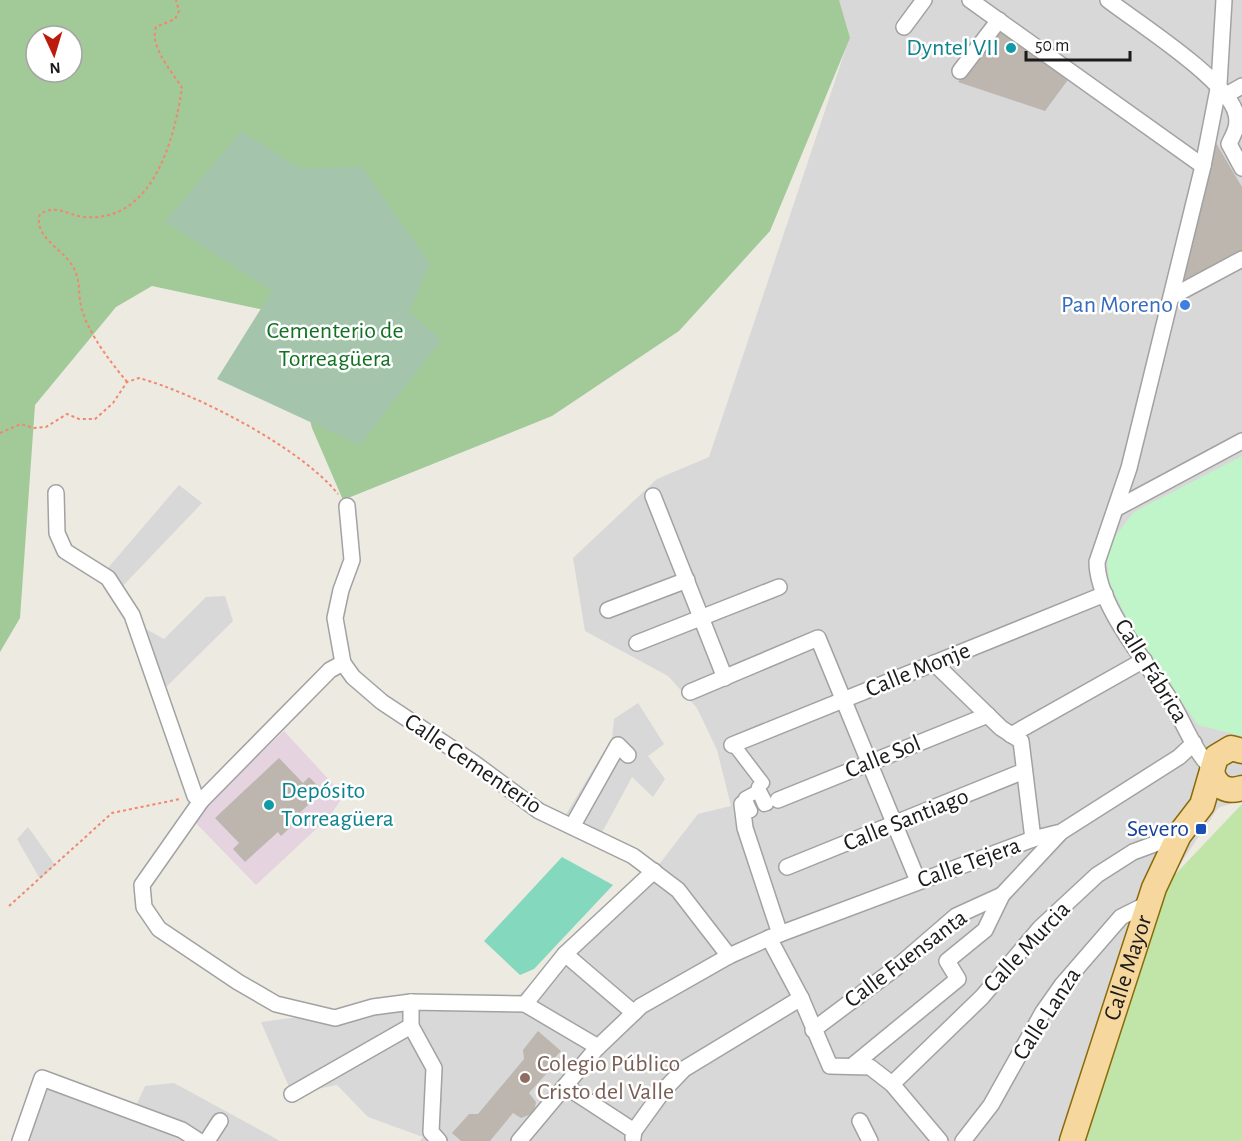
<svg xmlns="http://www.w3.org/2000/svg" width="1242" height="1141" viewBox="0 0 1242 1141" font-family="'Alegreya Sans',sans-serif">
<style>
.residential{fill:#d9d8d8}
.industrial{fill:#e5d3e0}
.grass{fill:#c1e4a9}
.forest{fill:#a2c998;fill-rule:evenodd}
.cemetery{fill:#a4c4ab}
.park{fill:#bff5c8}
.pitch{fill:#83d8be}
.building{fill:#bcb6ae}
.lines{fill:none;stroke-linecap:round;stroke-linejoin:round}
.pedestrian-casing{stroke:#a2a2a2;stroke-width:15}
.minor-casing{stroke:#a2a2a2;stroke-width:18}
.primary-casing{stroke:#8a6b09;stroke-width:27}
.path{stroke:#f1876e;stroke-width:2;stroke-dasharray:3 3;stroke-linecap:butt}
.pedestrian{stroke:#fff;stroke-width:12}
.minor{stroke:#fff;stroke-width:15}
.primary{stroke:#f6d79d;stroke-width:24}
.culture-dot{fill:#0f9aa8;stroke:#fff;stroke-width:2}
.shop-dot{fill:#3f7fe0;stroke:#fff;stroke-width:2}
.transit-dot{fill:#1a4fb4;stroke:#fff;stroke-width:2}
.education-dot{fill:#8d6e63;stroke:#fff;stroke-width:2}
.labels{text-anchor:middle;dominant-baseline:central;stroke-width:5;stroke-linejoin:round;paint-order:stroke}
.culture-label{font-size:24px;fill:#0d838f;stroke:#fff;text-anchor:end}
.shop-label{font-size:24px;fill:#366cbe;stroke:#fff;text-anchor:end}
.park-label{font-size:24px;fill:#117122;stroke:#fff}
.street-label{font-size:24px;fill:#1b1b1b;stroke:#fff}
.transit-label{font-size:24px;fill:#164399;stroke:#fff;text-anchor:end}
.education-label{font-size:24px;fill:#785e54;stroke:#fff;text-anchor:start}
</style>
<rect width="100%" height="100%" fill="#eceae1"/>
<g class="residential">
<path d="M816,0H1242V800L1218,808L1168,882L1083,1141H420L423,1137L368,1117L337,1085L292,1094L261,1022L411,1002H511L654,871L698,814L731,806L717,750L697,708L668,676L585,631L573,558L657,479L709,457L849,39Z"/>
<path d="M179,485L202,503L117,592L102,575Z"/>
<path d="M225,596L233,621L159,694L135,623L164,639L206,597Z"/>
<path d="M638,703L664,744L648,756L665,779L653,797L632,777L599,838L562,821L612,738L614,719Z"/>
<path d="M28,827L55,865L40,879L17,839Z"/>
<path d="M42,1078L133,1112L145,1086L174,1083L280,1141H20Z"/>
</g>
<path class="industrial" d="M284,731L332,783L339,792L340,801L329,817L256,885L192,819Z"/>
<path class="grass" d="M1242,804V1141H1083L1168,882Z"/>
<path class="forest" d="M0,0H839L850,38L770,231L679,331L552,416L343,500L312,428L283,314L152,286L116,307L35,405L20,618L0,652ZM36,36H72V72H36Z"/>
<path class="cemetery" d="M241,131L299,168L362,167L430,264L409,311L441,340L360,445L217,379L272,291L165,222Z"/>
<path class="park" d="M1242,456V736L1198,725L1135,635L1109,582L1107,556L1116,535L1134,512Z"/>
<path class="pitch" d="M562,857L613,885L534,969L520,975L484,941Z"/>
<g class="building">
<path d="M1003,23L1073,73L1045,111L958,82Z"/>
<path d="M1216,143L1242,187V250L1180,282Z"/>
<path d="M279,758L303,783L309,777L323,791L291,821L294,824L281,836L278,832L245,862L233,849L239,843L215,818Z"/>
<path d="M538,1031L561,1051L553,1060L556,1063L529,1093L536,1102L534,1113L521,1118L513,1113L490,1141H461L452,1133L469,1114H478L524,1059L523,1050Z"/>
</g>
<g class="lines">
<defs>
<path id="pedestrian" d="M734,745L763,783L758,787L767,804L764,805L758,791L745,798L751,811"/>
<g id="minor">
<path d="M970,0L1203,166"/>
<path d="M1108,0C1138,23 1228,80 1236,114C1239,126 1234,133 1229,144L1242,168"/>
<path d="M904,27L924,0"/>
<path d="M960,71L999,20"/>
<path d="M1226,95L1242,86"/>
<path d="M1173,296L1242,259"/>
<path d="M56,493L57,533L65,551L108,578L132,615L195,796L201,801L330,670L343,663"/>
<path d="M653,496L725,678"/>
<path d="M347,506L352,560L341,590L335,618L343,663L353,677L382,702L474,763L539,811L633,856L678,890L729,956"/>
<path d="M1117,508L1242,441"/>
<path d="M608,610L687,580"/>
<path d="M637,643L779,587"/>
<path d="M934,663L1001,728L1021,741L1033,839"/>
<path d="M690,692L818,638L918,881"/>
<path d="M1011,735L1144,660"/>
<path d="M732,745L1105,594"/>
<path d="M1212,769C1192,749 1183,719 1167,695C1145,660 1097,604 1097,562L1129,468L1203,166L1219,84L1224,0"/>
<path d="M778,800L988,715"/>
<path d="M201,801L142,885L144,907L159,929L238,982L276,1004L335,1018L373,1007L411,1002L525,1004L565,954L654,871"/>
<path d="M742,804L745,828L780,934"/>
<path d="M573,825L618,745L628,755"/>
<path d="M787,867L1024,771"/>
<path d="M769,938L801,998L830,1066L870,1067L892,1084L940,1141"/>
<path d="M565,954L634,1013"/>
<path d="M411,1002V1026L434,1068L431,1132L439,1141"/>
<path d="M525,1004L598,1047"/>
<path d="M813,1030L897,967L956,916L1002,895"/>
<path d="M852,1066L958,979L947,961L985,930L1002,895L1060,833"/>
<path d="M892,1084L982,997L1040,928L1097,875L1133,852L1179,835"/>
<path d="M565,1086L634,1131L633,1138"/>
<path d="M292,1094L411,1026"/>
<path d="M860,1121L870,1141"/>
<path d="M634,1131L663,1091L684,1069L801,998"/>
<path d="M20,1141L42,1078L182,1130L199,1141"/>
<path d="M207,1141L220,1121"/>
<path d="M519,1141L596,1049L641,1006L729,956L769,938L1033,839L1061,832L1179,757L1194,743"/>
<path d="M963,1141L991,1105L1043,1012L1062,985L1121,917L1149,903"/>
</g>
<g id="primary">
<path d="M1212,772C1216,787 1227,793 1242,788"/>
<path id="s1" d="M1072,1141L1154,888L1179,835L1202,805L1216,757L1231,748L1242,751"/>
</g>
</defs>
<use href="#pedestrian" class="pedestrian-casing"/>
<use href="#minor" class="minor-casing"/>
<use href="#primary" class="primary-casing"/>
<g class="path">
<path d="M127,382C110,361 90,336 82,310C77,294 82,281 72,265C61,248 33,236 40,214C57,204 68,215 84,217C153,223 174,140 182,88C172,71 149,47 156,27L175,19L179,11L176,0"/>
<path d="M0,433L21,424L34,428L46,427L67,414L79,419H95L113,403L127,382L139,378C197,394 301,448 338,494"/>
<path d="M9,906L112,813L180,799"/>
</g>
<use href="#pedestrian" class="pedestrian"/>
<use href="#minor" class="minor"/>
<use href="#primary" class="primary"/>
</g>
<g class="culture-dot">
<circle cx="1011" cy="48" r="6"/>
<circle cx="269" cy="805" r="6"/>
</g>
<circle class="shop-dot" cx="1185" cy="305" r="6"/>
<rect class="transit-dot" x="1195" y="823" width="12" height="12" rx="3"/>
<circle class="education-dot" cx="525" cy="1078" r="6"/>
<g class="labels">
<g class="culture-label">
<text x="999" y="48">Dyntel VII</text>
<text x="281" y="791" text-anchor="start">Depósito<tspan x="281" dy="28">Torreagüera</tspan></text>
</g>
<g class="shop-label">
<text x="1173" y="305">Pan Moreno</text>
</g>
<g class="park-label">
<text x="335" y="331">Cementerio de<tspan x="335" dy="28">Torreagüera</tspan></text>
</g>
<g class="street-label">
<text transform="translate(918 670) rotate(-22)">Calle Monje</text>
<text transform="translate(1151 671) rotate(58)">Calle Fábrica</text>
<text transform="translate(883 757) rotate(-22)">Calle Sol</text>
<text transform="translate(473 764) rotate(34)">Calle Cementerio</text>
<text transform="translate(906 820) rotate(-22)">Calle Santiago</text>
<text transform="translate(969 863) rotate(-20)">Calle Tejera</text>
<text transform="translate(1027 947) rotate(-47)">Calle Murcia</text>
<text transform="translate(906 959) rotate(-37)">Calle Fuensanta</text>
<text stroke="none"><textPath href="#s1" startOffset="182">Calle Mayor</textPath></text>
<text transform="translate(1047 1014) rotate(-57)">Calle Lanza</text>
</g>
<g class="transit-label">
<text x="1189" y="829">Severo</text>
</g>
<g class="education-label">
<text x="537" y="1064">Colegio Público<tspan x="537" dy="28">Cristo del Valle</tspan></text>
</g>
</g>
<g transform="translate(54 54) rotate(176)"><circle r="28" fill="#ffffff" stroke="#a4a4a4" stroke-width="1.5"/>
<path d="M0-4.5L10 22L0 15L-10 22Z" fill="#bb1b0c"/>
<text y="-9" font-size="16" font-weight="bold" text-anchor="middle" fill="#1b1b1b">N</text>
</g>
<path d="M1026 51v9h104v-9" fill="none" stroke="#1b1b1b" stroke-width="3"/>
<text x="1035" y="51" font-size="18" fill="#1b1b1b" stroke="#ffffff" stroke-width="4.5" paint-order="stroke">50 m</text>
</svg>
